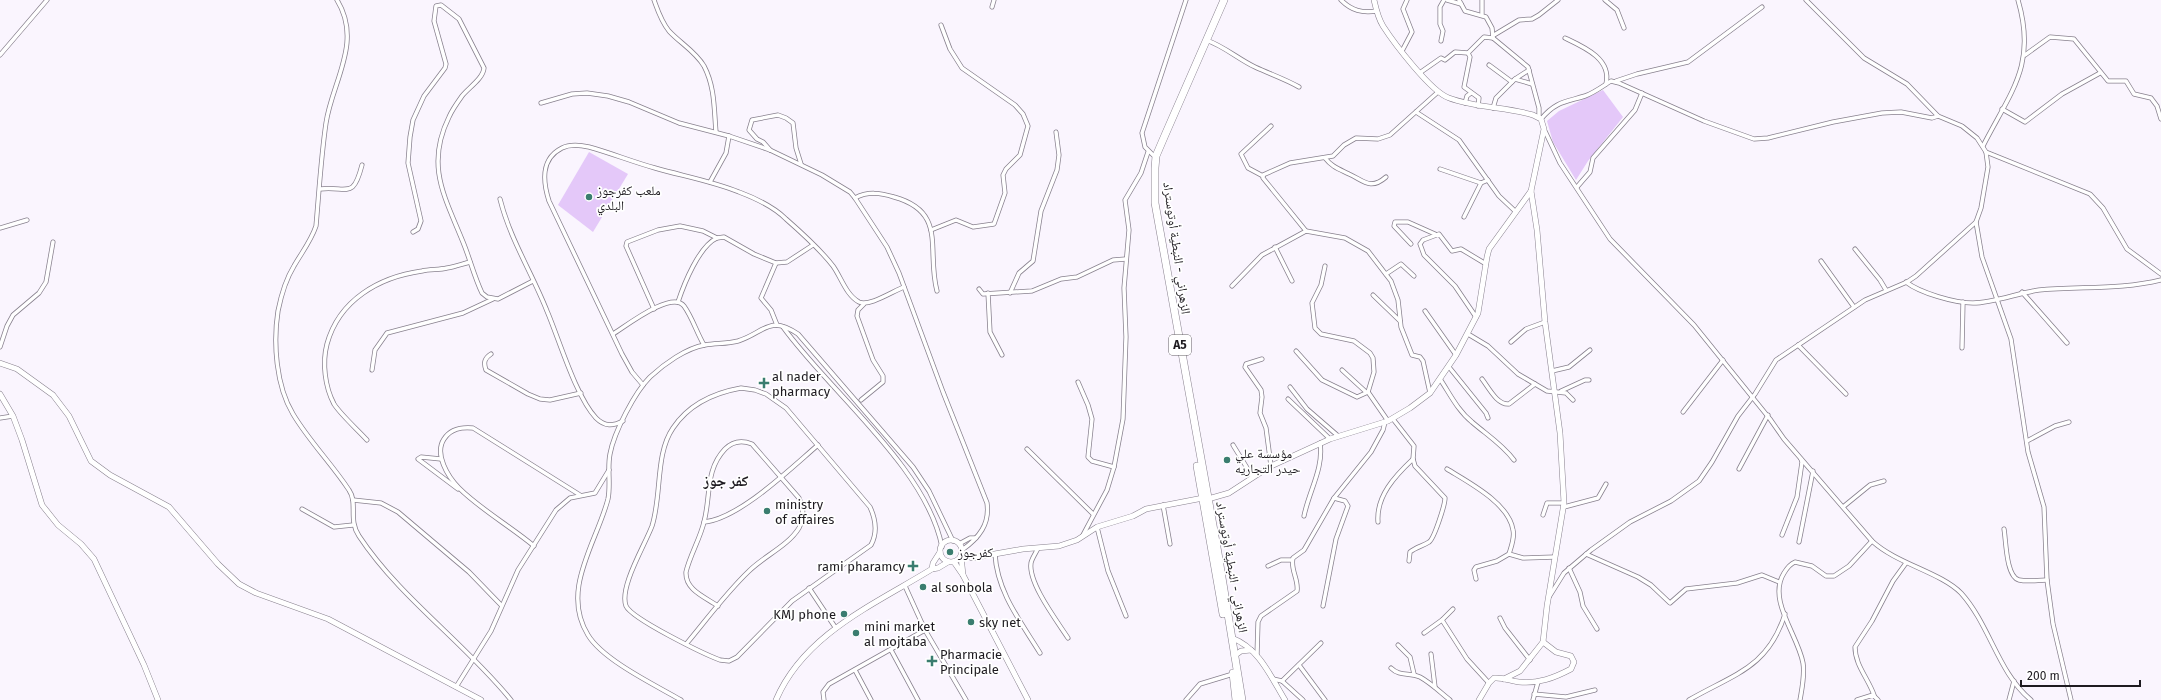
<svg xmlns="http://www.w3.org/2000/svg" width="2161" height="700" viewBox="0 0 2161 700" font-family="'Fira Sans','Noto Naskh Arabic',sans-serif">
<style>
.green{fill:#e4c8f9}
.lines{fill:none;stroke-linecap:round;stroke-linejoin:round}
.street-casing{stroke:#88818e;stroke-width:5}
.secondary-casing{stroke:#88818e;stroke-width:6}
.highway-casing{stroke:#88818e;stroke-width:8}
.street{stroke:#fff;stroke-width:3.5}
.secondary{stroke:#fff;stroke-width:5}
.highway{stroke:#fff;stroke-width:7}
.poi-dot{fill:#3a7d6f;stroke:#fff;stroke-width:1.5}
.labels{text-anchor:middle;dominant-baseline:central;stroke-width:3.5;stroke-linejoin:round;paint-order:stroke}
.shield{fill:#fff;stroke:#625f63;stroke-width:1}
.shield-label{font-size:12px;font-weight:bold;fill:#1e1b20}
.poi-label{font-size:13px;fill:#1e1b20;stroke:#fff;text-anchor:start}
.street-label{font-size:13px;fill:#1e1b20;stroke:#fff}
.quarter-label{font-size:15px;font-weight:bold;fill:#1e1b20;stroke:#fff}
</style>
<rect width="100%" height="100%" fill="#faf5fe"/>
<g class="green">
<path d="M1603,90L1623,117L1588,161L1576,180L1553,142L1547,121L1559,111Z"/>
<path d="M589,152L628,174L593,232L558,205Z"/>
</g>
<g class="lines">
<defs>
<g id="street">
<path d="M337,0C363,42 332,82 326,123C321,157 319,192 316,226C311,241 302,252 294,266C286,279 281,296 278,311C273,343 276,386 293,414C309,441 332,464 349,490C358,503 348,520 359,536C400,598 464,642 511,700"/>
<path d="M654,0C658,11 661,21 669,31C680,43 695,51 704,66C715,87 714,109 716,132"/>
<path d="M1341,0C1352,11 1362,13 1377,11"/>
<path d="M1447,0L1461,4"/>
<path d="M1459,0L1465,11L1486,17L1492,28L1493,38L1528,67L1539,108V118"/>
<path d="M1482,0V14"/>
<path d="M1605,0L1617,10L1624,28"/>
<path d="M992,7L994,0"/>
<path d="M1494,35L1519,20L1532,19L1539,15L1558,0"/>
<path d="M1565,38C1584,47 1612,59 1606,84"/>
<path d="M1206,40C1224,46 1238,59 1255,67C1270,74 1285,79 1299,87"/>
<path d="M1441,41L1443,31L1440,24V7L1444,0"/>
<path d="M1402,51L1412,32L1403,9L1407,0"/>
<path d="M1468,53L1470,57L1464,87L1479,98L1478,106"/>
<path d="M0,55L47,0"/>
<path d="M2025,55L2050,37L2074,39L2108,81H2126L2134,94L2151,98L2157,106L2161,119"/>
<path d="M1489,65L1512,82"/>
<path d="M1421,72L1441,58L1445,60L1455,52L1468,53L1484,37L1493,38"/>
<path d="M1515,79L1529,70"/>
<path d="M1616,81L1637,74L1688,62L1762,7"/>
<path d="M541,103L572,94L587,93L608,96L629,102L679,123L729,136L770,150L822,175L850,192L855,198L887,247L899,273L943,392L987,503C990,524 979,538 962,550"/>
<path d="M1465,103L1467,96L1471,93"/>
<path d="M1493,108L1496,98L1515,79L1532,84"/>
<path d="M2002,109L2025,122L2062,94L2100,73"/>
<path d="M1416,112L1459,140L1499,196L1516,212"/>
<path d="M1541,119C1556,101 1566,102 1585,96C1594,93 1603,86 1611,81L1619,83L1704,121L1754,139L1768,138L1833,122L1882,113L1901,112L1932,118L1938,116"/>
<path d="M1544,129L1560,163L1610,239L1694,325L1770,419L1784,439L1872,541C1897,564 1940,572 1961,593C1990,625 1998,673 2031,700"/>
<path d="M1983,146C2011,91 2037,65 2018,0"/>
<path d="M770,150L763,142L757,139L749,130L752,120L778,115L786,118L793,123L796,148L801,164"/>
<path d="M1986,152L2090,194L2103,208L2127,249L2161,274"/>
<path d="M1153,155L1145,147L1142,133L1186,0"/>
<path d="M1325,158C1332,167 1339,169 1349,174C1363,180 1370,191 1386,177"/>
<path d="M1440,169L1481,183"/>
<path d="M1263,176L1248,168L1241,154L1271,126"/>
<path d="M710,182L726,153L729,136"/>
<path d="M1577,187L1590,172L1593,158L1635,110L1642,93"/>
<path d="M320,189C348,186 353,200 362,165"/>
<path d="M855,198C868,191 881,193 894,197C948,212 926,250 937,291"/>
<path d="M500,199C510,239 532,273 547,311C559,339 576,397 596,418C605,427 613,426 623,421"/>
<path d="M1464,217L1481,183L1488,180"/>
<path d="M1976,222L1982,257L2011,339L2028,452L2044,507L2047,580L2053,624L2071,700"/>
<path d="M0,228L27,220"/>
<path d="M931,230L956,220L973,227L994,224L1005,193L1003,175L1006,169L1020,155L1028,126L1023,114L1015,105L962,68L950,49L941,25"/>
<path d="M1306,231L1263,178V175L1290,163L1333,156L1344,145L1356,138L1378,139L1390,135L1438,92"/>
<path d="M413,232L418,229L421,221L408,163L410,137L413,120L424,96L445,68L446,64L434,21L436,6L441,5L459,19L484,68C483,79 468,88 462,96C457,103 452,110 449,117C425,166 445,197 463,242C470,259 474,276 482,293L487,297L498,299L533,281"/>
<path d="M1411,244L1394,226L1395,222H1408L1435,234"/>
<path d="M1275,247L1292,281"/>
<path d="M1855,249L1880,280L1886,290"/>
<path d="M1821,261L1854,307"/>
<path d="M776,263L761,298L771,310L777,325"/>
<path d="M1325,266L1321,285L1312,303L1315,328L1321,334L1354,341L1370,353L1373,358L1374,372L1368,392L1388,421"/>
<path d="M1386,274L1401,264L1414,276"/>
<path d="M1906,282C1920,293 1955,303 1973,303C1993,303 2018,293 2039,290C2079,286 2121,290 2161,280"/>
<path d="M1232,286L1262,255L1306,231L1345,238L1368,251L1391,281L1398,300L1401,327L1412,355L1420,357L1423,361L1430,393"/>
<path d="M979,289L983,294L1032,291L1061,279L1077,277L1113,260L1126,259"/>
<path d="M2022,292L2067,343"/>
<path d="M988,293L990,332L1002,355"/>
<path d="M1010,293L1019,273L1033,261L1041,211L1057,170L1059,155L1056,132"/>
<path d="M1373,295L1400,321"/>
<path d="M678,302C684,284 699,246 717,238"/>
<path d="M654,309L626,246L627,242L658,230L680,226L703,231L717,238L724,237L754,254L776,263L787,262L813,245"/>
<path d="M1425,311L1456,355"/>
<path d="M1476,317L1455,286L1424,255L1420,244L1423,240L1439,234L1452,251L1461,249L1486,264"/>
<path d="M783,327C829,391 927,468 942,547"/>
<path d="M613,334C626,326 672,290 684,306C692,317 697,333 704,345"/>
<path d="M1468,334L1488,346L1518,374L1547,391L1566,393L1573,400"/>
<path d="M1511,342L1526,329L1545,322"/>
<path d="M1798,345L1846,394"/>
<path d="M0,347L7,326L13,315L39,293L46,282L53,242"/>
<path d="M1962,348L1963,302"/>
<path d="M1296,351L1322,380L1357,397L1368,392"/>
<path d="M491,354C485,358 483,362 486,370L528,394L540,399L550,400L581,393"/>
<path d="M1262,359L1246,364L1245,367L1261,390L1262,397L1260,413L1266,428L1271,466"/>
<path d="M1449,367L1486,413L1488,418"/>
<path d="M372,370L375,350L387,333L463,313L493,299"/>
<path d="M1342,370L1366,392"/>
<path d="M1552,371L1569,367L1590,350"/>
<path d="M1440,379C1450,394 1458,411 1472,422C1487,435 1502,444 1514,460"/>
<path d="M1482,379C1489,388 1497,405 1509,404L1535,384"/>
<path d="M1078,382L1088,405L1092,419L1088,457L1092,461L1114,467"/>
<path d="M643,385L632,372L622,354L549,201C543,182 540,159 562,148C570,144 580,145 589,147C611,153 633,162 655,168C683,176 712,181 739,192C755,198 774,207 786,219C802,233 820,249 833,266C841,277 846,295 859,302C869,307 893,291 904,287"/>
<path d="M1290,387L1307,409L1337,435"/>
<path d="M741,388L755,390L766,394L786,408L870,507C876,520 878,532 871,545L792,601L737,657L729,661L720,660C704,654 632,619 626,606C619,587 645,545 652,526C662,495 655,454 673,428C689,404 713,393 741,388Z"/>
<path d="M1561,391L1585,380H1589"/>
<path d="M1288,399L1330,439"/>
<path d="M861,400L883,382V376L873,360L857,316L858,310L864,304"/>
<path d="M1683,412L1723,360"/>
<path d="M0,418L13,416"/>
<path d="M1393,419L1414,446L1413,459L1415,466L1445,498C1445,505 1434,539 1429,542C1423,546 1416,547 1410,552L1409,561"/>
<path d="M367,440C358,430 341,415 334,404C325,387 322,363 327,344C339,300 379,277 422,271C430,269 439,270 447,268C455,267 462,264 470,262"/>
<path d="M2027,441L2055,426L2069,422"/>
<path d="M1233,445L1252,476"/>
<path d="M1027,449L1093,514"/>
<path d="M441,459L421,457L418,459L458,489"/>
<path d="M1447,469C1468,482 1509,503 1513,530C1515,538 1511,547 1509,554L1497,561L1476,567L1474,570L1476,579"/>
<path d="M1739,469L1768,415"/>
<path d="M353,500L381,503L398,512L469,572L501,605"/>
<path d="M1163,505L1170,544"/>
<path d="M1564,507L1598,498L1606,484"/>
<path d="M1843,507L1870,485L1884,481"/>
<path d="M302,509L334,527L353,525"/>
<path d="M1543,515L1547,503H1564"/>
<path d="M1304,516C1309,491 1324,468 1320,443"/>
<path d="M704,522C739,519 791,468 818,445"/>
<path d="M1378,522C1376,496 1395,476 1413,459"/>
<path d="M1097,527L1108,571L1126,616"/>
<path d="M2004,529C2006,540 2006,577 2019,580C2028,582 2038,580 2047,580"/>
<path d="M1083,535L1107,490L1114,467L1123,419L1126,337L1124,288L1129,230L1125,200L1141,173L1148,152"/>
<path d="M1782,535L1797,497L1802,462L1801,459"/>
<path d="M1799,542L1813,471"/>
<path d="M959,544L970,538H976"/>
<path d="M534,546C510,526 480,509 459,488C448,477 434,454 444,439C451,428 462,427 473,428L580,495"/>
<path d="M1038,548C1036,553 1032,558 1031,563C1028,583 1057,621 1068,638"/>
<path d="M995,554C997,592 1021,622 1040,653"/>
<path d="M1509,554L1523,558L1555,557"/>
<path d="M1586,554L1638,577L1651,585L1670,603L1686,589L1737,583L1762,575L1779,582"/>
<path d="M1268,566L1281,560H1292"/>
<path d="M1569,568L1580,592L1583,606L1597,629"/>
<path d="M905,586L925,630L966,700"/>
<path d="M809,588L835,627"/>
<path d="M1549,597L1564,573L1591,550L1630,522L1671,501L1699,481L1712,462L1738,416L1755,394L1776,360L1865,300L1907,282L1916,276L1976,222L1981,208L1988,167L1986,152L1977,138L1962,126L1938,116L1907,84L1864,58L1806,0"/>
<path d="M1323,606L1336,539L1348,506L1345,501L1334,498"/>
<path d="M1453,609L1442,620L1467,659L1489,683"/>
<path d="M1500,618L1505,628L1530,660"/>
<path d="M1424,633L1442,620"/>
<path d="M687,643C707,619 726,593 749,571C764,556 788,546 799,528C804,518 804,508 799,498L752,444C742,440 733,441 725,449C705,470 711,496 704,522C700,539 690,555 686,572C685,590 705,597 718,606"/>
<path d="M1398,645L1410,657L1414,674"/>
<path d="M891,650L918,700"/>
<path d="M1431,654L1435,687"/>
<path d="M1257,655L1258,622L1261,616L1297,591C1299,580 1290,569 1293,558L1304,550L1334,498L1371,452L1383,430L1385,422"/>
<path d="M1299,665L1325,700"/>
<path d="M1391,668C1400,677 1409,672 1420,677C1431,683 1440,692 1450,700"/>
<path d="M855,670L871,700"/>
<path d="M1273,679L1282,681L1303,700"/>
<path d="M1282,681L1321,643"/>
<path d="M456,687L491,631L518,570L556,510L570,498L595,493L609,470"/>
<path d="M1534,694L1566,697L1595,690"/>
<path d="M1874,695C1868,678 1855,665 1855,647L1872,621L1893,581L1906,563"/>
<path d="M681,700C655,685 603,660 588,635C560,590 597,542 608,499C611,484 607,469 610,454C614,432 635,392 650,377C664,364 686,348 705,345C716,343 727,344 738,341C764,333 769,314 798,334L913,467L929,491L953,541"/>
<path d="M824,700L823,692L829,684L925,630"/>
<path d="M1186,700L1200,684L1233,674"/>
<path d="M1533,700L1538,682"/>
<path d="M1689,700C1734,674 1768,668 1785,614"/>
<path d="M1800,700C1802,688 1805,675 1803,663C1798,635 1767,600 1784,573C1787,568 1790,564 1795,562L1812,566L1826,576H1834L1849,566L1872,541"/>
<path d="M1857,700L1873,695L1878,700"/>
<path d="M2009,700L2014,681"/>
</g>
<g id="secondary">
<path d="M1374,0C1376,9 1378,18 1383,26C1394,43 1431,92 1449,98C1476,108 1506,107 1533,115L1541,119L1544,129L1531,191L1537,230L1545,322L1560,433L1564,503L1547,606L1543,642L1520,671L1504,679"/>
<path d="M0,363L17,369L53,395L69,416L91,461L110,475L169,507L218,564L239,584L256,593L328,619L481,700"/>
<path d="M0,394L13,416L22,440L42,505L58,525L81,544L94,559L144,665L158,700"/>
<path d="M1208,499L1229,493L1269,467L1330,439L1388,421L1410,408L1430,393L1456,355L1478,313L1487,257L1489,249L1531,191"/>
<circle cx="951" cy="551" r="11"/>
<path d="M962,554L972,558L1023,549L1059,546L1077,540L1097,527L1133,516L1146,509L1203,498"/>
<path d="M961,556L963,575"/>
<path d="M954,562L963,575L1028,700"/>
<path d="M932,569L933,563L940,552"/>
<path d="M1232,638C1259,648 1271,677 1285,700"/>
<path d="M1234,656L1241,651L1251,650"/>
<path d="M776,700C804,634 875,604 932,569L938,568L948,562"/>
<path d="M1479,700L1489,683L1494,678C1502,677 1511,681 1519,682C1538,684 1554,678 1571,669L1574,662L1571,656L1556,652L1543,642"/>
</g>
<g id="highway">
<path d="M1224,0L1165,135L1156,156L1155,168V203L1218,553L1242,700"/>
<path d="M1197,466L1223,614"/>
<path d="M1233,673L1236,700"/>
</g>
</defs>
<use href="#street" class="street-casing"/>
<use href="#secondary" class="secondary-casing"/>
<use href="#highway" class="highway-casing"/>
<use href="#street" class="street"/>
<use href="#secondary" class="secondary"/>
<use href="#highway" class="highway"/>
</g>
<g class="poi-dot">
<circle cx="589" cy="197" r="4"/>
<path d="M762 377h4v4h4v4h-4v4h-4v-4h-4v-4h4z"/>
<circle cx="1227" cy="460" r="4"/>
<circle cx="767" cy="511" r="4"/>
<circle cx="950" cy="552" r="4"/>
<path d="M911 560h4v4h4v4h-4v4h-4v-4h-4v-4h4z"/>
<circle cx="923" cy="587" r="4"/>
<circle cx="844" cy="614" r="4"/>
<circle cx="971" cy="622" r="4"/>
<circle cx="856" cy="633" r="4"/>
<path d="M930 655h4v4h4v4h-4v4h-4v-4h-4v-4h4z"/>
</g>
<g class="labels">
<rect class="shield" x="1169" y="335" width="22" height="20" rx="3"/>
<g class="shield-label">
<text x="1180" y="345">A5</text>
</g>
<g class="poi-label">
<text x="597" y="190">ملعب كفرجوز<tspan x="597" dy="15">البلدي</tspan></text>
<text x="772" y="376">al nader<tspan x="772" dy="15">pharmacy</tspan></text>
<text x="1235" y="453">مؤسسة علي<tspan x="1235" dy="15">حيدر التجاريه</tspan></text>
<text x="775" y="504">ministry<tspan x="775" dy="15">of affaires</tspan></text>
<text x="958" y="552">كفرجوز</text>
<text x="905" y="566" text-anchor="end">rami pharamcy</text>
<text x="931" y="587">al sonbola</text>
<text x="836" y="614" text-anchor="end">KMJ phone</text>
<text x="979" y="622">sky net</text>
<text x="864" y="626">mini market<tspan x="864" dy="15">al mojtaba</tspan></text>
<text x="940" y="654">Pharmacie<tspan x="940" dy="15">Principale</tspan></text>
</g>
<g class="street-label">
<text transform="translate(1177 248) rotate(82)">الزهراني - النبطية أوتوستراد</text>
<text transform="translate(1232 567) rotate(80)">الزهراني - النبطية أوتوستراد</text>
</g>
<g class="quarter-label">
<text x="726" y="481">كفر جوز</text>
</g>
</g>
<path d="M2021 680v6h119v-6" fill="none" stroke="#1e1b20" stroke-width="2"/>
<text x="2027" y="680" font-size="12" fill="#1e1b20" stroke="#ffffff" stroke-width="3" paint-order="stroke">200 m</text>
</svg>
